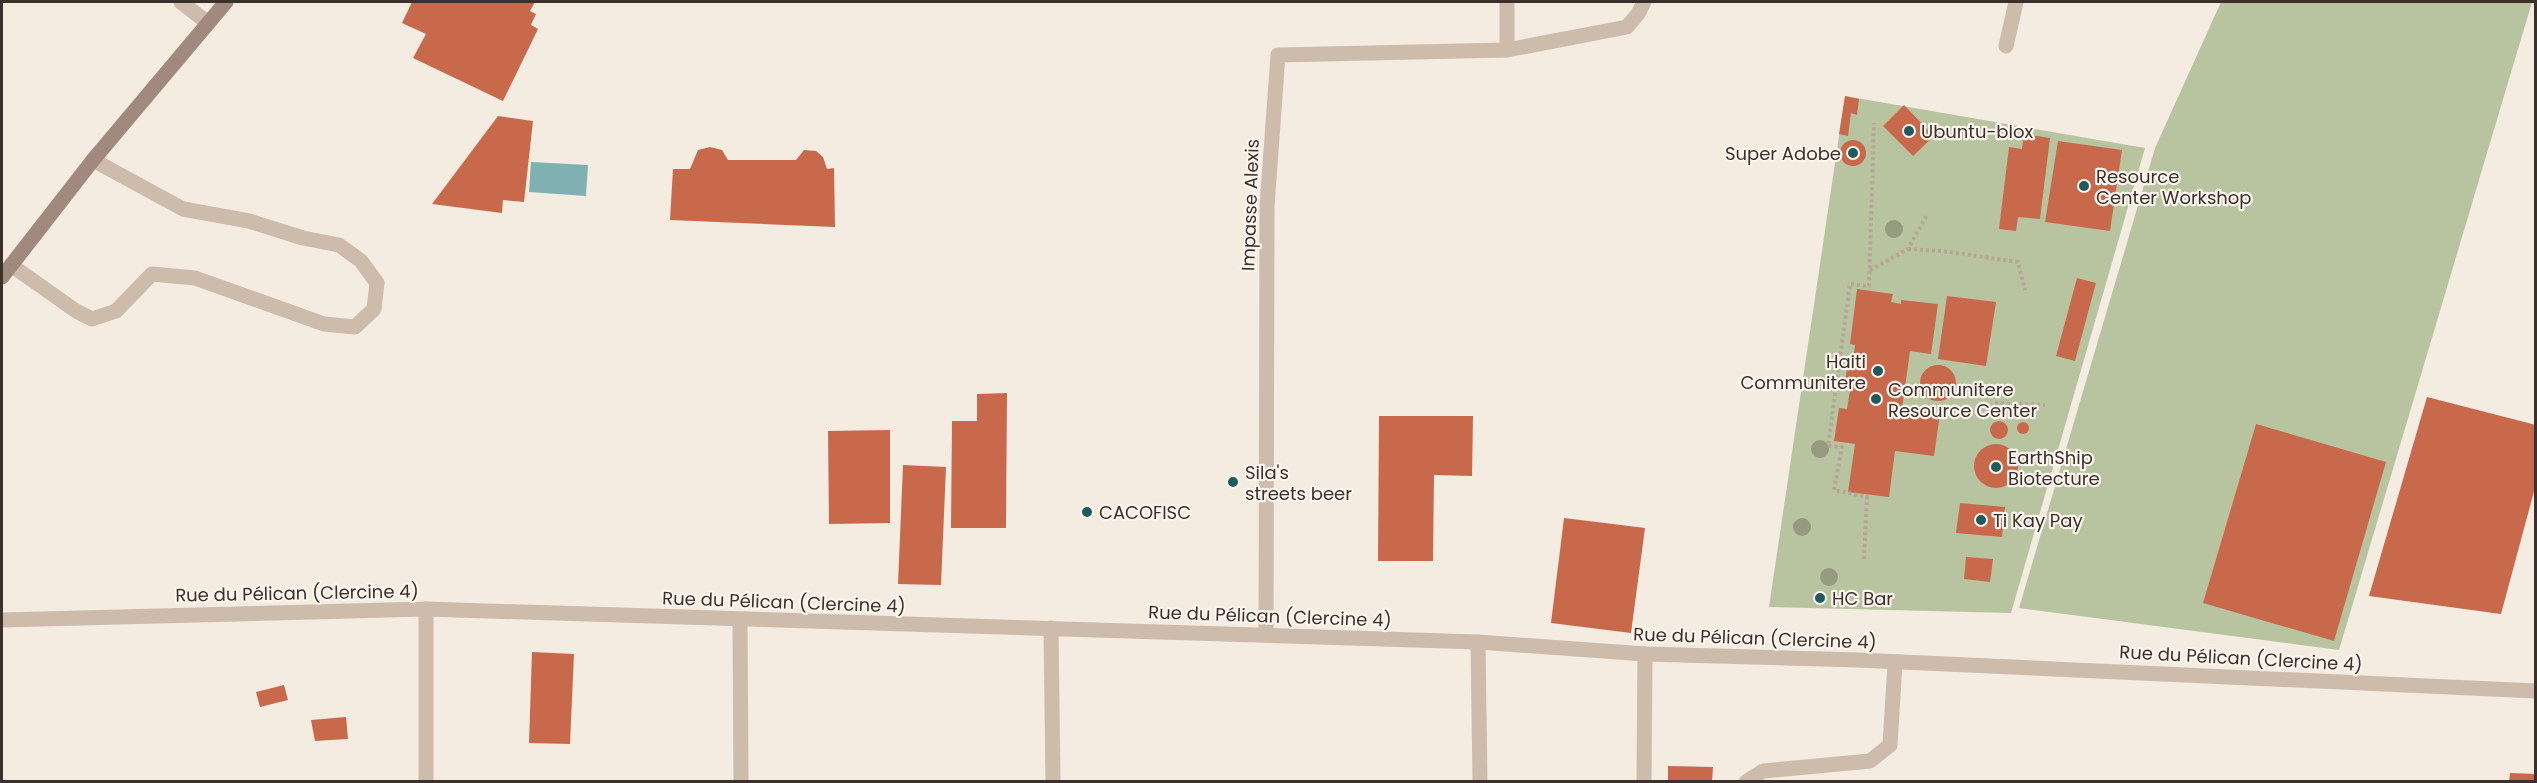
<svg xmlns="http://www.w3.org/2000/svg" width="2537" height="783" viewBox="0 0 2537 783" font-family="Poppins,sans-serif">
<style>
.green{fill:#b8c4a0}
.water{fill:#7fb0b2}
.building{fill:#c8694b}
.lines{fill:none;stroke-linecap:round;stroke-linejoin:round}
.path{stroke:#b9a596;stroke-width:4;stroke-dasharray:3 3;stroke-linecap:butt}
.lane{stroke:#cdbbac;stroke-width:15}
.street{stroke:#cdbbac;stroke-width:15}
.secondary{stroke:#a18a7d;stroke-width:15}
.tree{fill:#969b7f}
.poi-dot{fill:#1f5a5e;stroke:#fbf5ee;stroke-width:2}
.labels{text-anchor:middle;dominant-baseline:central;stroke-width:4.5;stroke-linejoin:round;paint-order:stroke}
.poi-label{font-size:18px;fill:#3b302b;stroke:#fbf5ee;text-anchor:start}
.street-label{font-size:18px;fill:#3b302b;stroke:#fbf5ee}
</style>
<rect width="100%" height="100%" fill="#f4ebe1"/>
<g class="green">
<path d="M2221,2H2532L2339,650L2019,608L2155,148Z"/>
<path d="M1845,96L2145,148L2011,613L1769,607Z"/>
</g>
<path class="water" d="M531,162L588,165L586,196L529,192Z"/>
<g class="building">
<path d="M412,2H535L530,11L536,14L531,25L538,29L503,101L413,58L426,34L402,23Z"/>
<path d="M1845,96L1859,99L1857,115L1851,113L1848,136L1839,134Z"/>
<path d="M1904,105L1934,136L1913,156L1883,126Z"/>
<path d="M498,116L533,121L524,202L503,200L502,213L432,204Z"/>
<path d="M2024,134L2050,138L2040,219L2018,217L2016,231L1999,229L2009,147L2022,149Z"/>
<circle cx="1853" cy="153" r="13"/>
<path d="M2058,141L2122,150L2110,231L2045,222Z"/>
<path d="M710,147L722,150L728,160H796L804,150L816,151L823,157L827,169L834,168L835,227L670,220L673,169H690L698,150Z"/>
<path d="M2077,278L2096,283L2075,361L2056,356Z"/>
<path d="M1857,289L1893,294L1891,302L1901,304V300L1938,304L1931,354L1910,351L1902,409L1940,414L1934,456L1895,451L1889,497L1848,492L1855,444L1834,441L1839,408L1847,409L1850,390L1844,389L1847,368H1852L1855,345L1850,344Z"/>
<path d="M1947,296L1996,302L1986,366L1938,359Z"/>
<circle cx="1938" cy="383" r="18"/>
<path d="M1007,393L1006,528H951L952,421H977V394Z"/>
<path d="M2427,397L2536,425V484L2501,614L2369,596Z"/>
<path d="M1379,416H1473L1472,476L1434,475L1433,561H1378Z"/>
<circle cx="1999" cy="430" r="9"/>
<circle cx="2023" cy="428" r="6"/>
<path d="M2256,424L2386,462L2334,641L2203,603Z"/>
<path d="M890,430V523L829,524L828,431Z"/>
<circle cx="1996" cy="466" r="22"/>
<path d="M903,465L946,467L941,585L898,584Z"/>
<path d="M1960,503L2005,507L2002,537L1956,533Z"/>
<path d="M1564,518L1645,528L1631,633L1551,623Z"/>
<path d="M1966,557L1993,559L1990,582L1964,579Z"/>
<path d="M532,652L574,654L570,744L529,743Z"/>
<path d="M284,685L288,700L260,707L256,692Z"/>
<path d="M346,717L348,739L315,741L311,720Z"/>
<path d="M1668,766L1713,767L1712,782H1668Z"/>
<path d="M2510,773L2536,774V782H2509Z"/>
</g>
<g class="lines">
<g class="path">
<path d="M1908,249L1942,251L2018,262L2025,290"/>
<path d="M1870,270L1908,249L1927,215"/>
<path d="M1995,403L2045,405"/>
<path d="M1864,559L1867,497L1834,490L1842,447L1828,446L1850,284L1869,286L1874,123"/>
</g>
<g class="lane">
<path d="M181,2L208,23"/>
<path d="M11,265L76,311L92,319L116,311L152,274L195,278L324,324L355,327L374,309L377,283L361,261L339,245L303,238L249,221L183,209L93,160"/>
<path d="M1644,782L1645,654"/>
<path d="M1746,782L1763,771L1870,761L1890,745L1895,663"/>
</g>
<g class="street">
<path d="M2006,46L2016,2"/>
<path d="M1507,50L1627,27L1638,14L1644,2"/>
<path d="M426,609V782"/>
<path d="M2,620L426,609L1478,642L1645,654L1858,660L2536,691"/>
<path d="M740,621L741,782"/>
<path d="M1051,628L1053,782"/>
<path d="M1266,635L1267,206L1278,55L1507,50V2"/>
<path d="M1478,642L1480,782"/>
</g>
<path class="secondary" d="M2,277L93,160L226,2"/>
</g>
<g class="tree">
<circle cx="1894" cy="229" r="9"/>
<circle cx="1820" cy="449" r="9"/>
<circle cx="1802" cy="527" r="9"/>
<circle cx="1829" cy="577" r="9"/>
</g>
<g class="poi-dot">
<circle cx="1909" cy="131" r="6"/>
<circle cx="1853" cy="153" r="6"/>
<circle cx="2084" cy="186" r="6"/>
<circle cx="1878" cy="371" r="6"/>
<circle cx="1876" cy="399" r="6"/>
<circle cx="1996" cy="467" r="6"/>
<circle cx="1233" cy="482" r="6"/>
<circle cx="1087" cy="512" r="6"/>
<circle cx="1981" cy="520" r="6"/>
<circle cx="1820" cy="598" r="6"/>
</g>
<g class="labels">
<g class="poi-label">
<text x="1921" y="131">Ubuntu-blox</text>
<text x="1841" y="153" text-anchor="end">Super Adobe</text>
<text x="2096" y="176">Resource<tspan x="2096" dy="21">Center Workshop</tspan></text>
<text x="1866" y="361" text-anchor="end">Haiti<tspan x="1866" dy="21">Communitere</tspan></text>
<text x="1888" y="389">Communitere<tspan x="1888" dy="21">Resource Center</tspan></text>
<text x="2008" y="457">EarthShip<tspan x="2008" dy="21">Biotecture</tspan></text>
<text x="1245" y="472">Sila's<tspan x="1245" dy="21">streets beer</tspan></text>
<text x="1099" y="512">CACOFISC</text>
<text x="1993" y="520">Ti Kay Pay</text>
<text x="1832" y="598">HC Bar</text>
</g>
<g class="street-label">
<text transform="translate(1250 205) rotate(-88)">Impasse Alexis</text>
<text transform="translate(297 593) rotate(-1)">Rue du Pélican (Clercine 4)</text>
<text transform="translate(784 602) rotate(2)">Rue du Pélican (Clercine 4)</text>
<text transform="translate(1270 616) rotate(2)">Rue du Pélican (Clercine 4)</text>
<text transform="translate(1755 638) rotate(2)">Rue du Pélican (Clercine 4)</text>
<text transform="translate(2241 658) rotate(3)">Rue du Pélican (Clercine 4)</text>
</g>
</g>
<rect width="2537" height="783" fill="none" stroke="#3b302b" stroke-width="6"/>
</svg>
